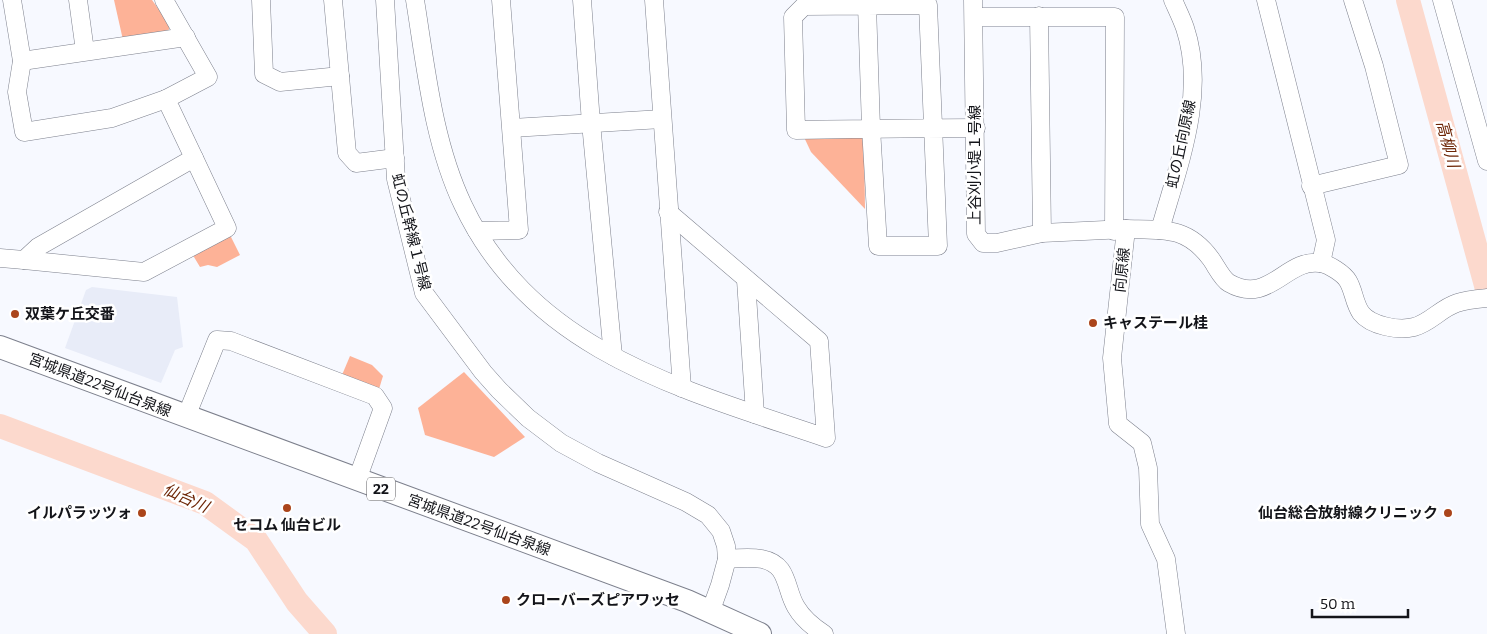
<svg xmlns="http://www.w3.org/2000/svg" width="1487" height="634" viewBox="0 0 1487 634" font-family="Bitter,'Noto Sans JP',serif">
<style>
.built{fill:#e8ecf8}
.green{fill:#fdb297}
.lines{fill:none;stroke-linecap:round;stroke-linejoin:round}
.river{stroke:#fcd9cd;stroke-width:24}
.minor-casing{stroke:#7d808d;stroke-width:19}
.major-casing{stroke:#7d808d;stroke-width:24}
.minor{stroke:#fff;stroke-width:18}
.major{stroke:#fff;stroke-width:22}
.poi-dot{fill:#ab451b;stroke:#fff;stroke-width:2}
.labels{text-anchor:middle;dominant-baseline:central;stroke-width:5;stroke-linejoin:round;paint-order:stroke}
.shield{fill:#fff;stroke:#5a5a5e;stroke-width:1}
.shield-label{font-size:14px;font-weight:bold;fill:#131419}
.street-label{font-size:15px;fill:#131419;stroke:#fff}
.poi-label{font-size:15px;font-weight:bold;fill:#131419;stroke:#fff;text-anchor:start}
.water-label{font-size:16px;font-style:italic;fill:#6d2505;stroke:#fff}
</style>
<rect width="100%" height="100%" fill="#f7f9ff"/>
<path class="built" d="M92,287L177,297L183,347L175,350L161,383L65,348L86,290Z"/>
<g class="green">
<path d="M114,0H152L170,25L167,35L123,40Z"/>
<path d="M857,132L864,138L865,209L811,152L803,135Z"/>
<path d="M229,233L240,255L217,267L208,265L200,267L191,252Z"/>
<path d="M350,356L372,365L383,376L379,389L342,375Z"/>
<path d="M464,372L525,437L494,457L425,435L418,408Z"/>
</g>
<g class="lines">
<g class="river">
<path d="M1408,0L1487,289"/>
<path d="M0,426L205,503L256,540L297,602L325,634"/>
</g>
<defs>
<g id="minor">
<path d="M12,0L22,61L17,92L24,132L112,118L166,99"/>
<path d="M78,0L85,51"/>
<path d="M261,0L264,74L280,82L340,76"/>
<path d="M333,0L347,153L356,163L395,158"/>
<path d="M385,0L396,179L424,293L483,372L499,390L528,418L561,443L598,463L686,502L708,515L721,531L726,546L727,559L720,585L711,610"/>
<path d="M415,0C426,68 433,142 463,205C532,352 685,390 826,438L819,341L668,212"/>
<path d="M582,0L591,123L613,356"/>
<path d="M654,0L682,388"/>
<path d="M973,0L976,234L983,243H997L1042,233L1126,229"/>
<path d="M1266,0L1326,240L1321,263"/>
<path d="M1442,0L1487,161"/>
<path d="M867,5L871,128L878,246H938L928,5L804,6L793,17L796,130C856,129 916,128 976,128"/>
<path d="M1039,16L1042,233"/>
<path d="M974,17H1115L1114,231"/>
<path d="M22,61L186,37"/>
<path d="M512,128L662,119"/>
<path d="M1311,186L1399,165L1374,66L1353,0"/>
<path d="M1160,230C1178,166 1207,94 1185,28C1182,19 1177,9 1173,0"/>
<path d="M477,231L519,230L501,0"/>
<path d="M0,258L24,260L38,247L194,158L166,99L208,77L164,0"/>
<path d="M24,260L144,272L227,228L194,158"/>
<path d="M746,280L755,414"/>
<path d="M186,417L217,340L231,341L375,396L383,408L357,480"/>
<path d="M727,559C738,558 751,557 762,559C789,564 785,589 796,607C803,619 813,627 824,634"/>
<path d="M1176,634L1166,559L1150,524L1148,468L1142,443L1118,424L1112,358L1126,229C1163,230 1187,226 1211,259C1216,266 1222,279 1229,283C1269,306 1286,258 1320,263C1329,264 1344,274 1348,281C1354,291 1354,303 1361,313C1371,326 1399,331 1414,327C1430,323 1441,308 1457,303C1466,300 1477,299 1487,298"/>
</g>
<path id="major" d="M0,347L687,601L760,634"/>
</defs>
<use href="#minor" class="minor-casing"/>
<use href="#major" class="major-casing"/>
<use href="#minor" class="minor"/>
<use href="#major" class="major"/>
</g>
<g class="poi-dot">
<circle cx="15" cy="314" r="5"/>
<circle cx="1093" cy="323" r="5"/>
<circle cx="287" cy="508" r="5"/>
<circle cx="142" cy="513" r="5"/>
<circle cx="1448" cy="513" r="5"/>
<circle cx="506" cy="600" r="5"/>
</g>
<g class="labels">
<rect class="shield" x="367" y="477.5" width="28" height="23" rx="4"/>
<g class="shield-label">
<text x="381" y="489">22</text>
</g>
<g class="street-label">
<text transform="translate(1181 144) rotate(-78)">虹の丘向原線</text>
<text transform="translate(975 165) rotate(-90)">上谷刈小堤１号線</text>
<text transform="translate(411 232) rotate(76)">虹の丘幹線１号線</text>
<text transform="translate(1122 270) rotate(-84)">向原線</text>
<text transform="translate(100 385) rotate(21)">宮城県道22号仙台泉線</text>
<text transform="translate(479 525) rotate(20)">宮城県道22号仙台泉線</text>
</g>
<g class="poi-label">
<text x="25" y="314">双葉ケ丘交番</text>
<text x="1103" y="323">キャステール桂</text>
<text x="132" y="513" text-anchor="end">イルパラッツォ</text>
<text x="1438" y="513" text-anchor="end">仙台総合放射線クリニック</text>
<text x="287" y="525" text-anchor="middle">セコム 仙台ビル</text>
<text x="516" y="600">クローバーズピアワッセ</text>
</g>
<g class="water-label">
<text transform="translate(1448 144) rotate(75)">高柳川</text>
<text transform="translate(186 498) rotate(24)">仙台川</text>
</g>
</g>
<path d="M1312 609v8h96v-8" fill="none" stroke="#131419" stroke-width="2.5"/>
<text x="1320" y="609" font-size="15" fill="#131419" stroke="#ffffff" stroke-width="4" paint-order="stroke">50 m</text>
</svg>
